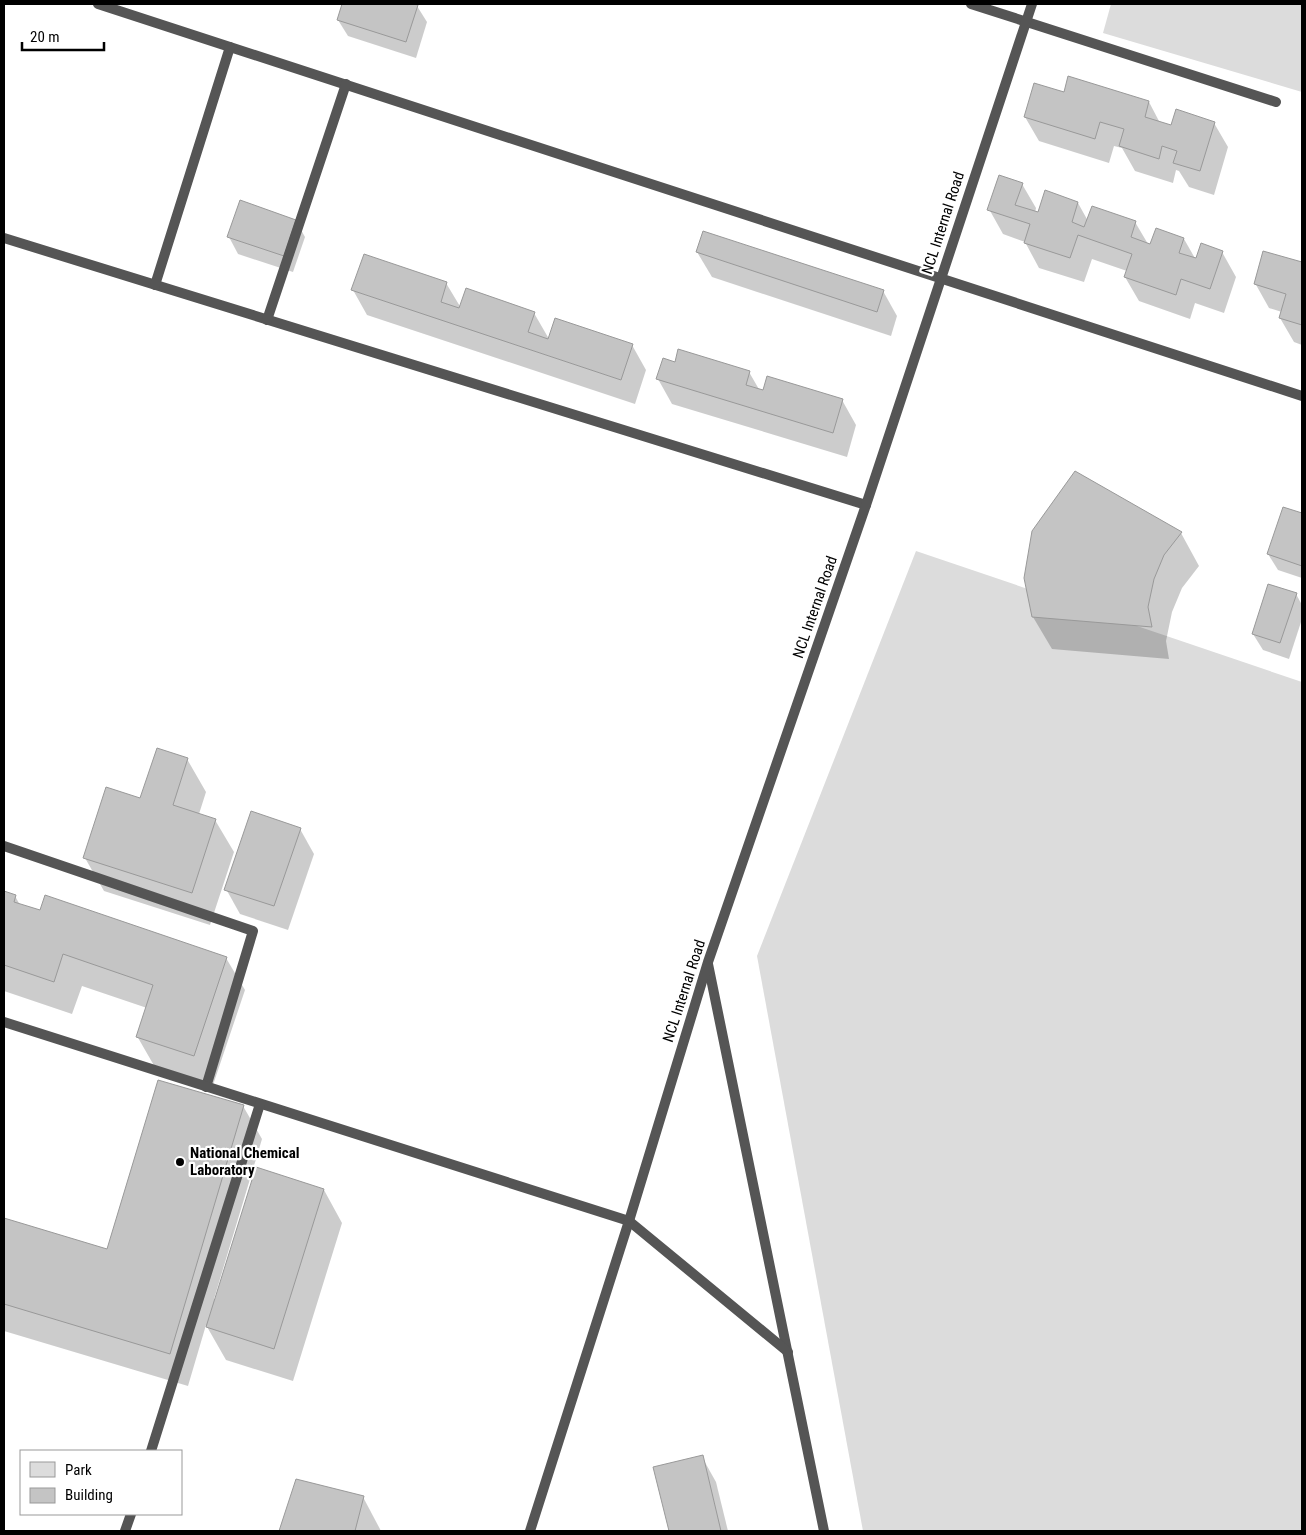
<svg xmlns="http://www.w3.org/2000/svg" width="1306" height="1535" viewBox="0 0 1306 1535" font-family="'Roboto Condensed',sans-serif">
<style>
.green{fill:#dcdcdc}
.shadow{fill:#0003}
.building{fill:#c4c4c4;stroke:#999}
.lines{fill:none;stroke-linecap:round;stroke-linejoin:round}
.lane{stroke:#555;stroke-width:10}
.poi-dot{fill:#000;stroke:#fff;stroke-width:2}
.labels{text-anchor:middle;dominant-baseline:central;stroke-width:4.5;stroke-linejoin:round;paint-order:stroke}
.street-label{font-size:15px;fill:#000;stroke:#fff}
.poi-label{font-size:15px;font-weight:bold;fill:#000;stroke:#fff;text-anchor:start}
</style>
<rect width="100%" height="100%" fill="#fff"/>
<g class="green">
<path d="M1111,4H1302V92L1103,33Z"/>
<path d="M916,551L1302,682V1531H863L757,956Z"/>
</g>
<g class="shadow">
<path d="M343,4H410L417,6L427,22L416,58L348,36L338,20Z"/>
<path d="M1065,93L1149,102L1160,123L1172,126L1214,123L1228,147L1214,195L1189,187L1179,171L1176,170L1173,183L1135,171L1122,148L1114,146L1109,163L1039,141L1025,117Z"/>
<path d="M1022,184L1036,208L1035,213L1078,203L1088,221L1135,222L1148,244L1151,245L1184,239L1196,260L1222,252L1236,277L1224,313L1195,303L1190,319L1139,301L1125,277L1127,271L1092,259L1084,282L1039,268L1025,242L1003,234L989,209Z"/>
<path d="M296,221L305,237L293,272L238,254L229,237Z"/>
<path d="M697,252L883,291L897,316L891,336L712,277Z"/>
<path d="M1264,252L1302,264V345L1294,342L1280,318L1282,312L1269,308L1255,283Z"/>
<path d="M446,283L461,308L534,313L549,339L632,345L646,370L635,404L367,315L353,290Z"/>
<path d="M749,372L760,391L842,400L856,425L847,457L672,404L658,379Z"/>
<path d="M1284,509L1302,515V578L1278,570L1268,554Z"/>
<path d="M1181,533L1199,566L1182,588L1172,612L1166,641L1169,659L1052,649L1033,617Z"/>
<path d="M1296,594L1302,605V619L1289,659L1263,650L1253,634Z"/>
<path d="M187,759L206,792L199,814L215,820L234,852L210,925L104,891L85,858L141,800Z"/>
<path d="M300,829L314,854L288,930L240,914L226,889Z"/>
<path d="M4,892L15,896L20,905L226,958L245,990L212,1088L156,1069L137,1036L147,1008L82,986L72,1014L4,991Z"/>
<path d="M243,1106L262,1139L214,1299H216L324,1190L342,1223L293,1381L226,1360L206,1325L188,1386L4,1331V1219L108,1251Z"/>
<path d="M702,1457L716,1482L728,1531H670L655,1468Z"/>
<path d="M297,1480L363,1497L381,1531H280Z"/>
</g>
<g class="building">
<path d="M342,4H414L418,5L406,42L337,20Z"/>
<path d="M1068,76L1149,101L1145,117L1171,125L1176,109L1215,122L1200,171L1173,163L1177,151L1162,146L1159,159L1119,146L1124,129L1100,122L1095,139L1024,117L1034,83L1064,92Z"/>
<path d="M999,175L1023,183L1015,205L1038,212L1045,190L1078,202L1072,222L1084,227L1092,206L1136,221L1131,237L1150,244L1156,228L1184,238L1179,253L1196,258L1201,243L1223,251L1210,289L1181,279L1176,295L1124,277L1132,254L1078,235L1070,258L1024,243L1030,224L987,210Z"/>
<path d="M240,200L296,220L284,256L227,237Z"/>
<path d="M703,231L884,290L877,312L696,252Z"/>
<path d="M1263,251L1302,262V325L1279,318L1286,294L1254,284Z"/>
<path d="M364,254L447,282L441,302L459,308L466,288L535,312L528,332L548,339L555,318L633,344L621,380L351,290Z"/>
<path d="M678,349L750,371L746,385L763,390L767,376L843,399L833,433L656,379L663,358L675,362Z"/>
<path d="M1075,471L1182,532L1164,555L1154,579L1148,607L1152,627L1032,617L1024,578L1032,531Z"/>
<path d="M1283,507L1302,513V566L1267,554Z"/>
<path d="M1268,584L1297,593L1280,643L1252,634Z"/>
<path d="M157,748L188,758L173,805L216,819L192,893L83,858L106,787L140,798Z"/>
<path d="M251,811L301,828L274,906L224,890Z"/>
<path d="M4,891L16,895L14,902L40,910L45,895L227,957L194,1056L136,1037L153,985L63,954L54,982L4,965Z"/>
<path d="M158,1080L244,1105L170,1354L4,1304V1218L107,1249Z"/>
<path d="M256,1167L324,1189L274,1349L206,1327Z"/>
<path d="M703,1455L721,1531H669L653,1467Z"/>
<path d="M296,1479L364,1496L355,1531H279Z"/>
</g>
<g class="lines">
<g class="lane">
<path d="M98,4L1302,396"/>
<path d="M971,4L1276,102"/>
<path d="M4,238L866,505"/>
<path d="M155,285L230,47"/>
<path d="M267,320L346,84"/>
<path d="M4,846L253,931L206,1087"/>
<path d="M708,964L824,1531"/>
<path d="M4,1022L629,1221L788,1352"/>
<path d="M151,1451L260,1104"/>
<path d="M125,1531L131,1514"/>
<path d="M530,1531L629,1221L708,962L866,505L1032,4"/>
</g>
</g>
<circle class="poi-dot" cx="180" cy="1162" r="5"/>
<g class="labels">
<g class="street-label">
<text transform="translate(943 223) rotate(-72)">NCL Internal Road</text>
<text transform="translate(815 607) rotate(-71)">NCL Internal Road</text>
<text transform="translate(684 991) rotate(-72)">NCL Internal Road</text>
</g>
<g class="poi-label">
<text x="190" y="1153">National Chemical<tspan x="190" dy="17">Laboratory</tspan></text>
</g>
</g>
<rect width="1306" height="1535" fill="none" stroke="#000000" stroke-width="10"/>
<rect x="20" y="1450" width="162" height="65" fill="#ffffff" stroke="#999999"/>
<rect x="30" y="1462" width="25" height="15" fill="#dcdcdc" stroke="#999999"/>
<text x="65" y="1475" font-size="15" fill="#000000">Park</text>
<rect x="30" y="1488" width="25" height="15" fill="#c4c4c4" stroke="#999999"/>
<text x="65" y="1500" font-size="15" fill="#000000">Building</text>
<path d="M22 42v8h82v-8" fill="none" stroke="#000000" stroke-width="2.5"/>
<text x="30" y="42" font-size="15" fill="#000000" stroke="#ffffff" stroke-width="4" paint-order="stroke">20 m</text>
</svg>
